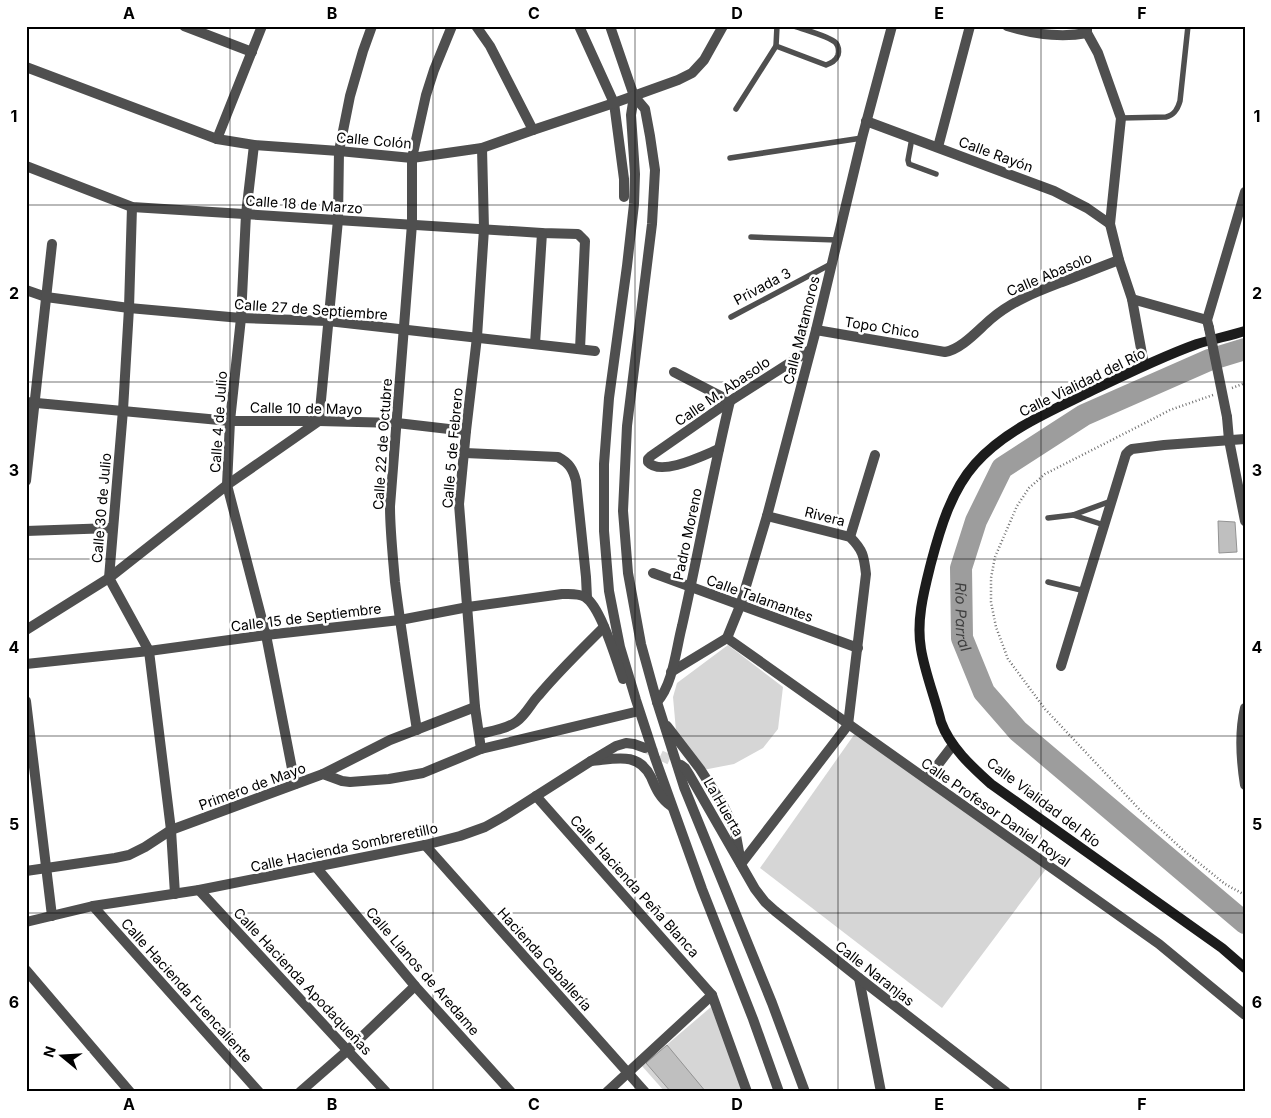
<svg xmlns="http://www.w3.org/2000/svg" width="1271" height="1118" viewBox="0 0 1271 1118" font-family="Inter,sans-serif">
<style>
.green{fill:#d6d6d6}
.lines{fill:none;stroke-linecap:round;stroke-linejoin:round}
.river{stroke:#9d9d9d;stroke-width:22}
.building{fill:#bfbfbf;stroke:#939393}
.tertiary-tunnel{stroke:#d9d9d9;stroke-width:10;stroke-dasharray:10 5;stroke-linecap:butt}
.path{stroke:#717171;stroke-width:2.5;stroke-dasharray:1 2.5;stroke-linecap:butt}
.service{stroke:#4f4f4f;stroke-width:5.5}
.minor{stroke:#4f4f4f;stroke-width:10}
.tertiary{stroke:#4f4f4f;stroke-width:10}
.secondary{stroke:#1c1c1c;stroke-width:10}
.minor-bridge{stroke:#4f4f4f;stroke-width:10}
.grid{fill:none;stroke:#000;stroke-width:1;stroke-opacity:0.55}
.labels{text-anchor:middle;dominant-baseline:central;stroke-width:5;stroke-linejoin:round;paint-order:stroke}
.street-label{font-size:14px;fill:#000;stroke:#fff}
.water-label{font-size:15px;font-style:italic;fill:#3e3e3e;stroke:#fff}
.neatline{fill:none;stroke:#000;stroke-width:2}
.grid-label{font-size:16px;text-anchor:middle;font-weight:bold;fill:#000}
</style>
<rect width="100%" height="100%" fill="#fff"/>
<g class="green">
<path d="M728,645L783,687L778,729L763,748L734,764L703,770L677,742L673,697L677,683Z"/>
<path d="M856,732L1046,869L942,1008L760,868Z"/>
<path d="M711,1007L744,1092H665L642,1066Z"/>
</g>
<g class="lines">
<path class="river" id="s1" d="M1245,349L1209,360L1084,415L1002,468L976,521L961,568L962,638L984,692L1018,731L1245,923"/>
</g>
<g class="building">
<path d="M1218,521L1235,522L1237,552L1219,553Z"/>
<path d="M667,1045L706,1092H671L646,1063Z"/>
</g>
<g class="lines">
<path class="tertiary-tunnel" d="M647,749L681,765"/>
<g class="path">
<path d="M1232,388L1245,383"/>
<path d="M1213,395L1170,410L1147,422L1045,474L1029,488L1017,506L995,557L991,578V602L996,627L1008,659L1045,709L1140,810L1183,850L1225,884L1245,895"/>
</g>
<g class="service">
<path d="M776,46L826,65C831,63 836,61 838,55C839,51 839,47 836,43C829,36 804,30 794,26"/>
<path d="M736,109L776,46L777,26"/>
<path d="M1121,118L1166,117C1175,115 1178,108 1180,101L1188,26"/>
<path d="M912,138L908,160L909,164L936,174"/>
<path d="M730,158L862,138"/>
<path d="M751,237L837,240"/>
<path d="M731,317L831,264"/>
<path d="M1048,518L1073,515"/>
<path d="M1104,525L1073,515L1111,501"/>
<path d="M1048,582L1085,591"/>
</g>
<g class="minor">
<path d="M184,26L252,52"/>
<path d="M476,26L490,46L533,130"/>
<path d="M579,26L614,103L624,179V197"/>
<path d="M610,26L634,96L645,109L650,136L655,170L652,224L627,426L623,511L628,573L641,644L657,702L684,787L772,1003L805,1092"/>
<path d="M1007,26C1033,34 1060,38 1087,33"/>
<path d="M1087,26V33L1098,53L1121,118L1110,224L1119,260L1132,299L1144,365"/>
<path d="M26,67L217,139L254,145L339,151L412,158L482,148L533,130L614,103L678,80L692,73L704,60L723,26"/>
<path d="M634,96L631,115L635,174L634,204L627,266L609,398L604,464V531L609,591L620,647L636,700L655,758L702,889L753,1019L779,1092"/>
<path d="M866,121L1054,191L1087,208L1110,224"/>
<path d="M217,139L262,26"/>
<path d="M254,145L246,214L241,318L230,421L227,485L266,635L295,784"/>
<path d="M938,147L970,26"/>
<path d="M26,166L132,207L542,233L578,234L585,241L580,349"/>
<path d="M132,207L129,308L123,410L109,578L149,651L171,830L175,894"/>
<path d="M26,290L46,297L129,308L241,318L328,321L595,351"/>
<path d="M1132,299L1207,320"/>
<path d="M1209,328L1207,320L1245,192"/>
<path d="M816,330L945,352C962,349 978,330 991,319C1012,301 1036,292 1062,282C1081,275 1100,267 1119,260"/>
<path d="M535,344L542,233"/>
<path d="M26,402L230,421H319L397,423L466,431"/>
<path d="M1227,417L1229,440L1245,521"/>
<path d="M719,449C704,455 661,477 648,462V459L651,456L730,401L810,350"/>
<path d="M465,453L558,457C569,463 573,469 576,481L586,577L587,598"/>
<path d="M26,481L52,244"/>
<path d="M26,531L112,528"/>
<path d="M850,537L875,455"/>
<path d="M653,573L858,648"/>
<path d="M26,630L109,578L227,485L319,421L338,220L339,151L350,96L363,51L372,26"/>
<path d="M727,638L1159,944L1245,1015"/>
<path d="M727,638L740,606L767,516L816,330L862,138L892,26"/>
<path d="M26,664L149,651L266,635L400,620L468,607L562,594C570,594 578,593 585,597C601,607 616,660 623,679"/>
<path d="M1061,666L1126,454L1129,451L1132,449L1164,445L1245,439"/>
<path d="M671,672L727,638"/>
<path d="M26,701L52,916"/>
<path d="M657,702C673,685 676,649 682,626C699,551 712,475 730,401L674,372"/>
<path d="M1245,708C1239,733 1241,760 1245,785"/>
<path d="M667,726L700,769L723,805L735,830L741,863"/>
<path d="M417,730C409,680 401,631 395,582C393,557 390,531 390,506L412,224V158L426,95L434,70L452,26"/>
<path d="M479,734C492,731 506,729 516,722C526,715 531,703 539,695C559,671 582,649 604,627"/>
<path d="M481,749L475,707L459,504L466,431L477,337L484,229L482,148"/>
<path d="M591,761C615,759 638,751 651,777C656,789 660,798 671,806"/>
<path d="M323,774L390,740L475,707"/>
<path d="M927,779L953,745"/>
<path d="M536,796L712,995L747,1092"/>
<path d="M425,845L645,1092"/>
<path d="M741,864L848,725L866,574C864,556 863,550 850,537L767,516"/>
<path d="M316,867L415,986L511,1092"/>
<path d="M26,871L115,858L129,855L145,847L171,830L323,774L342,781L350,782L389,779L423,773L481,749L635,712"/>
<path d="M199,890L386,1092"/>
<path d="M93,906L259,1092"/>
<path d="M26,970L130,1092"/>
<path d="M859,978L881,1092"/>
<path d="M300,1092L348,1050L415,986"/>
<path d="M607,1092L712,995"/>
</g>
<g class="tertiary">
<path d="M681,765L685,768L690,776L755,889L765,902L775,911L859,978L1006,1092"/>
<path d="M26,922L93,906L199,890L425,845L460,836L485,827L503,817L591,761L616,746L626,743L634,744L645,748"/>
</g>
<path class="secondary" d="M1245,331C1229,336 1213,339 1197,344C1158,358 1120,377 1083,395C1046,413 1003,432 975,464C951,491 940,529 931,563C924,591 916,620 921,649C925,673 935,698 941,722C950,747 972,767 991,784L1222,948L1245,968"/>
<path class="minor-bridge" d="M1209,328L1227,417"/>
</g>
<path class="grid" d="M230,26V1092M433,26V1092M635,26V1092M838,26V1092M1041,26V1092M26,205H1245M26,382H1245M26,559H1245M26,736H1245M26,913H1245"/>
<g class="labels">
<g class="street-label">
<text transform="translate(374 140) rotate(5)">Calle Colón</text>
<text transform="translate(996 154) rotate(20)">Calle Rayón</text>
<text transform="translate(304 204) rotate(4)">Calle 18 de Marzo</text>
<text transform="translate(1049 274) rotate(-23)">Calle Abasolo</text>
<text transform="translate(762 286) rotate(-28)">Privada 3</text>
<text transform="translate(311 309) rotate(4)">Calle 27 de Septiembre</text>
<text transform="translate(882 327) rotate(9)">Topo Chico</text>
<text transform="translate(801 330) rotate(-76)">Calle Matamoros</text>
<text transform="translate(1082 382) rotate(-26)">Calle Vialidad del Río</text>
<text transform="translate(722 391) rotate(-34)">Calle M. Abasolo</text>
<text transform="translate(306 408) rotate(1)">Calle 10 de Mayo</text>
<text transform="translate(218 422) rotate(-86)">Calle 4 de Julio</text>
<text transform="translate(382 444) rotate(-86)">Calle 22 de Octubre</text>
<text transform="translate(452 448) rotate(-85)">Calle 5 de Febrero</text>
<text transform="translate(101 508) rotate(-85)">Calle 30 de Julio</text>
<text transform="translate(825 516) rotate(14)">Rivera</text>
<text transform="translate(687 534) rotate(-78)">Padro Moreno</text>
<text transform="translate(760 598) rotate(20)">Calle Talamantes</text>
<text transform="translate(306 617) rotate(-7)">Calle 15 de Septiembre</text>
<text transform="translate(252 786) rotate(-20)">Primero de Mayo</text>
<text transform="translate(1044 802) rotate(37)">Calle Vialidad del Río</text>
<text transform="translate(724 807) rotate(60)">La Huerta</text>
<text transform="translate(996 812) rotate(35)">Calle Profesor Daniel Royal</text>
<text transform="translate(344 847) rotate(-12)">Calle Hacienda Sombreretillo</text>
<text transform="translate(635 886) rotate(48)">Calle Hacienda Peña Blanca</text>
<text transform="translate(545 959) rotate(48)">Hacienda Caballería</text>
<text transform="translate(423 971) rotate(49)">Calle Llanos de Aredame</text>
<text transform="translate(875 973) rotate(38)">Calle Naranjas</text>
<text transform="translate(303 981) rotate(47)">Calle Hacienda Apodaqueñas</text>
<text transform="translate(187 990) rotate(48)">Calle Hacienda Fuencaliente</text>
</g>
<g class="water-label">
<text stroke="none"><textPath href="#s1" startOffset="429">Río Parral</textPath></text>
</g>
</g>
<rect width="1271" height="1118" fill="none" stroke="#ffffff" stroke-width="55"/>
<g transform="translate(62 1056) rotate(288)" stroke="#ffffff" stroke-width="4" paint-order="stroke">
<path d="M0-4L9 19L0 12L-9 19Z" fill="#000000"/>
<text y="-8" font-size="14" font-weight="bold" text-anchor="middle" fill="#000000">N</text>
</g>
<rect x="28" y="28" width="1216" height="1062" class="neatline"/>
<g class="grid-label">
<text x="129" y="19">A</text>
<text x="332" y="19">B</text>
<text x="534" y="19">C</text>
<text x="737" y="19">D</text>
<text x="939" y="19">E</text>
<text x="1142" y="19">F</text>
<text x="14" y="122">1</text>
<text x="1257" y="122">1</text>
<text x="14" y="299">2</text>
<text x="1257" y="299">2</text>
<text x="14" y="476">3</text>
<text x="1257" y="476">3</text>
<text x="14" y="653">4</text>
<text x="1257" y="653">4</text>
<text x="14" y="830">5</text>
<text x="1257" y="830">5</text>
<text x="14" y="1008">6</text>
<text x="1257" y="1008">6</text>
<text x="129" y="1110">A</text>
<text x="332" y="1110">B</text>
<text x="534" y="1110">C</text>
<text x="737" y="1110">D</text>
<text x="939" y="1110">E</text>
<text x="1142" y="1110">F</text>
</g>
</svg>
